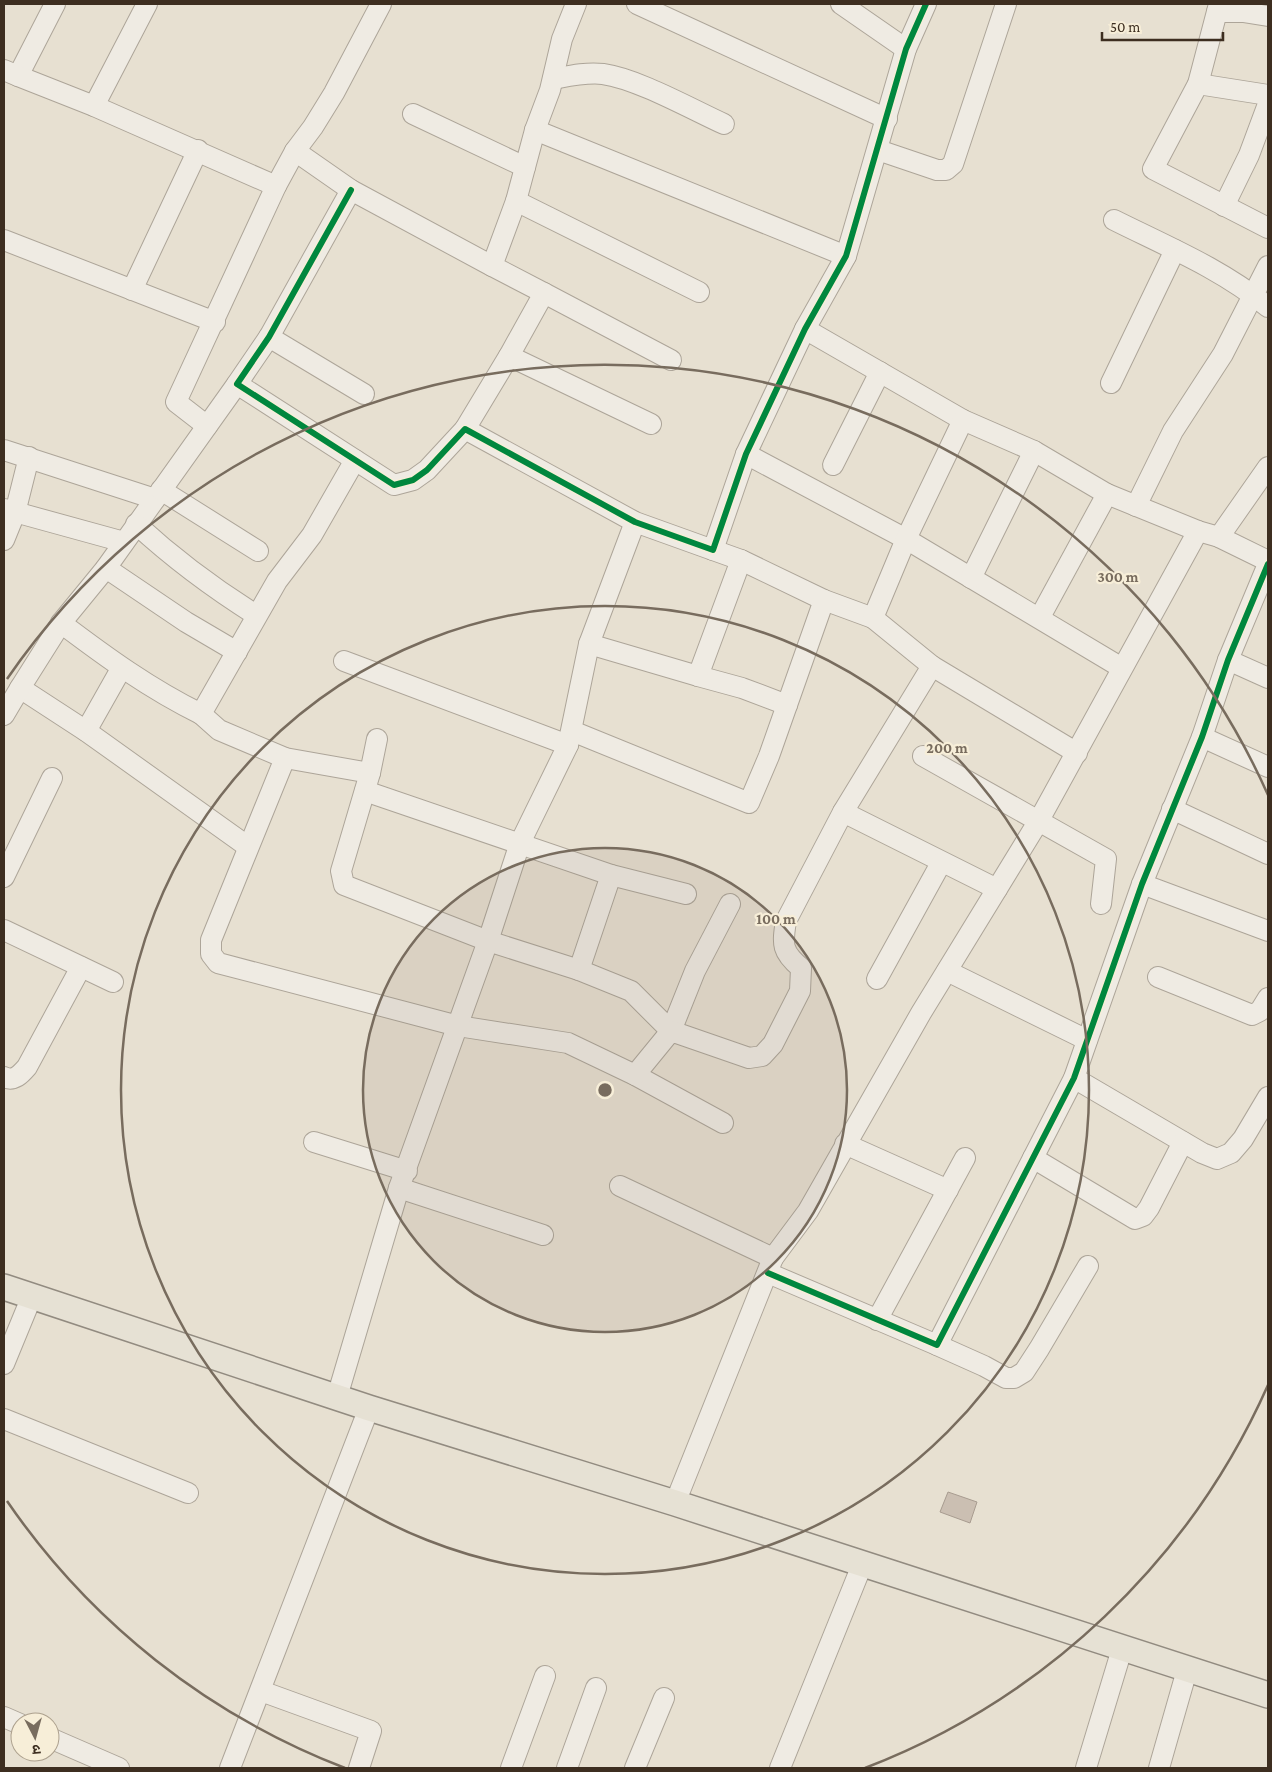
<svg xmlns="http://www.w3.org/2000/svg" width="1272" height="1772" viewBox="0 0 1272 1772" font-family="'Crimson Pro','Noto Sans Devanagari',serif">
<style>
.building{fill:#cbbfb2;stroke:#a89c90}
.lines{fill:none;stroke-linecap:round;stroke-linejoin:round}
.minor-casing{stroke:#ada599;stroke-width:22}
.major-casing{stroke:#928b80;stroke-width:28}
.minor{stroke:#efebe3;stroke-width:20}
.major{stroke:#e6e1d4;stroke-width:25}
.cycleway-casing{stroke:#f7eed8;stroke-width:9}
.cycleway{stroke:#00873e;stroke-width:6}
.ring{fill:none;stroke:#786c5e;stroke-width:2.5}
.centre{fill:#786c5e;stroke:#f7eed8;stroke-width:2.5}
.ring-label{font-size:15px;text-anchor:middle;font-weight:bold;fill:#786c5e;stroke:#f7eed8;stroke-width:4.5;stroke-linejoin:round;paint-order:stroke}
</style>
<rect width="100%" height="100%" fill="#e7e0d1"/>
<path class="building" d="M948,1492L977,1502L970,1523L940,1512Z"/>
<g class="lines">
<defs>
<g id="minor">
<path d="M637,4L887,119"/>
<path d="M841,4L906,49"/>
<path d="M1219,4L1198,84L1153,169L1268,228"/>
<path d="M1217,12H1243L1268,16"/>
<path d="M4,70L18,76L55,4"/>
<path d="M18,76L94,106L276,186"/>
<path d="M553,79C569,76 586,72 603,74C638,79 691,109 724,124"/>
<path d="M1198,84L1268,95"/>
<path d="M94,106L147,4"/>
<path d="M413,114L525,167"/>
<path d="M535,130L846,256"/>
<path d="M878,150L937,170H946L953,164L1006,4"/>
<path d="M295,151L351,190L492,266"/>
<path d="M351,190L269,337L237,384L394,485L413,480L427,470L465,429L635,522L713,550L746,454L805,329L846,256L906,49L926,4"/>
<path d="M516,201L699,292"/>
<path d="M1224,206L1249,155L1268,104"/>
<path d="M1114,220C1166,246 1222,269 1268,307"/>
<path d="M4,240L215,322"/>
<path d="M132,290L198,150"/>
<path d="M544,293L671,360"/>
<path d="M805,329L963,420L1034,451L1107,494L1198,531"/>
<path d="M269,337L364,394"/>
<path d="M509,356L651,424"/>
<path d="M1111,383L1175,250"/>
<path d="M237,384L106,568L61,623L20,688L86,731L247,846"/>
<path d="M207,426L176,402L276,186L295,151L313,127L334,93L381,4"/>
<path d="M465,429L509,356L544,293L492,266L516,201L535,130L550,90L562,39L576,4"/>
<path d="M4,450L155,499"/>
<path d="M746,454L906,539L1122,668"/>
<path d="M355,460L312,535L277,581L201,714L219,730L285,758L370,773"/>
<path d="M833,465L880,372"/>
<path d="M161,490L258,551"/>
<path d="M1136,506L1173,431L1223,354L1268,266"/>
<path d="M4,509L124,542"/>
<path d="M136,524C174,559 213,588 256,615"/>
<path d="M1219,537L1268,467"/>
<path d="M4,540L15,513L29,457"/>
<path d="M713,550L741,560L824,600L873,618L906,539L963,420"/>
<path d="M741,560L698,676L742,688L787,705"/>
<path d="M106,568L186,622L237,652"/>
<path d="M971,578L1034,451"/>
<path d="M1040,617L1107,494"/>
<path d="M61,623C106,657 150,689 201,714"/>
<path d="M589,644L698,676"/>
<path d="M1228,660L1268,678"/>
<path d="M344,661L568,745"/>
<path d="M932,666L1077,753"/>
<path d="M4,715L20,688"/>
<path d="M86,731L121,669"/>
<path d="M572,731L749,803L769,756L824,600"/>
<path d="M1202,737L1268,767"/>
<path d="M377,739L370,773L341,871L344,885L488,941L579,970L631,991L671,1031L695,971L730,904"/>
<path d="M923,756L1106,859L1101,904"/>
<path d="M285,758L211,940V954L218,963L458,1026L568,1043L635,1075L723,1123"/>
<path d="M365,791L611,875L686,894"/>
<path d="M1172,809L1268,854"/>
<path d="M843,812L997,889"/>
<path d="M4,877L52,778"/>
<path d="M1142,884L1268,931"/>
<path d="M4,930L113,982"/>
<path d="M579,970L611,875"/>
<path d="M947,971L1087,1040"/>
<path d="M1158,977L1252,1015L1260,1011L1268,998"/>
<path d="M877,979L941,863"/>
<path d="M635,1075L671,1031L749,1058L762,1056L773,1044L800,991L801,968C782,952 782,945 786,921L843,812L932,666L873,618"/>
<path d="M4,1077C14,1082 21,1074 27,1067L81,967"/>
<path d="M1074,1078L1202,1153L1217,1159L1231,1153L1243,1139L1268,1097"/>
<path d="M314,1142L407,1171"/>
<path d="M845,1144L948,1190"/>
<path d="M1033,1158L1135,1219L1143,1216L1149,1208L1183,1142"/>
<path d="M620,1186L773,1258L675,1503"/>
<path d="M399,1188L543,1235"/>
<path d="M773,1258L808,1211L921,1013L1038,822L1198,531L1219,537L1268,561"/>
<path d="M768,1273L937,1345L1074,1078L1142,884L1202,737L1228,660L1268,564"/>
<path d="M877,1320L965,1158"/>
<path d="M937,1345L984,1366L1006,1378H1014L1024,1372L1039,1349L1088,1266"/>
<path d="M4,1364L32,1296"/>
<path d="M337,1397L399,1188L488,941L520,843L568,745L589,644L635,522"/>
<path d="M4,1419L188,1493"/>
<path d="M261,1691L371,1731L359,1768"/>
<path d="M4,1717L20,1724"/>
<path d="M50,1738L119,1768"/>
<path d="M230,1768L369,1408"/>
<path d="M511,1768L545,1676"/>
<path d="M567,1768L596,1688"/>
<path d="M635,1768L664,1698"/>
<path d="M780,1768L862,1565"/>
<path d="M1086,1768L1122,1649"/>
<path d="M1159,1768L1187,1670"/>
</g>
<path id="major" d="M4,1287L369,1408L675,1503L1268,1695"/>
</defs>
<use href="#minor" class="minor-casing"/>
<use href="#major" class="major-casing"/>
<use href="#minor" class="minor"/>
<use href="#major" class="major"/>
<defs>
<g id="cycleway">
<path d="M351,190L269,337L237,384L394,485L413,480L427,470L465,429L635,522L713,550L746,454L805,329L846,256L906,49L926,4"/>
<path d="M768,1273L937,1345L1074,1078L1142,884L1202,737L1228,660L1268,564"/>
</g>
</defs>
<use href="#cycleway" class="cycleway-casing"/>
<use href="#cycleway" class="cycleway"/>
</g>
<circle cx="605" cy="1090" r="242" fill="#786c5e" fill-opacity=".12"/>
<g class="ring">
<circle cx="605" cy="1090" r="242"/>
<circle cx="605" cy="1090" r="484"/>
<path d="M1268 1385A726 726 0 0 1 865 1768M345 1768A726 726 0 0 1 7 1501M7 679A726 726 0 0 1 1268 795"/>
</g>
<circle cx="605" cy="1090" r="8" class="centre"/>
<g class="ring-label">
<text x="1118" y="582">300 m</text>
<text x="947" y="753">200 m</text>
<text x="776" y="924">100 m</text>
</g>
<rect width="1272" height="1772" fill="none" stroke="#3d2e20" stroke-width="10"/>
<g transform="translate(35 1737) rotate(174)"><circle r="24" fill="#f7eed8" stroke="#ada18e"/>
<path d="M0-4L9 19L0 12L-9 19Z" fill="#786c5e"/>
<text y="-8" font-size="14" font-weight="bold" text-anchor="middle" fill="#3d2e20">उ</text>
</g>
<path d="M1102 32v8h121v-8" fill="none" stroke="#3d2e20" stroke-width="2.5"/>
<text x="1110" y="32" font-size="15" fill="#3d2e20" stroke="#f7eed8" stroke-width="4" paint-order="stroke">50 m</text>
</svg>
